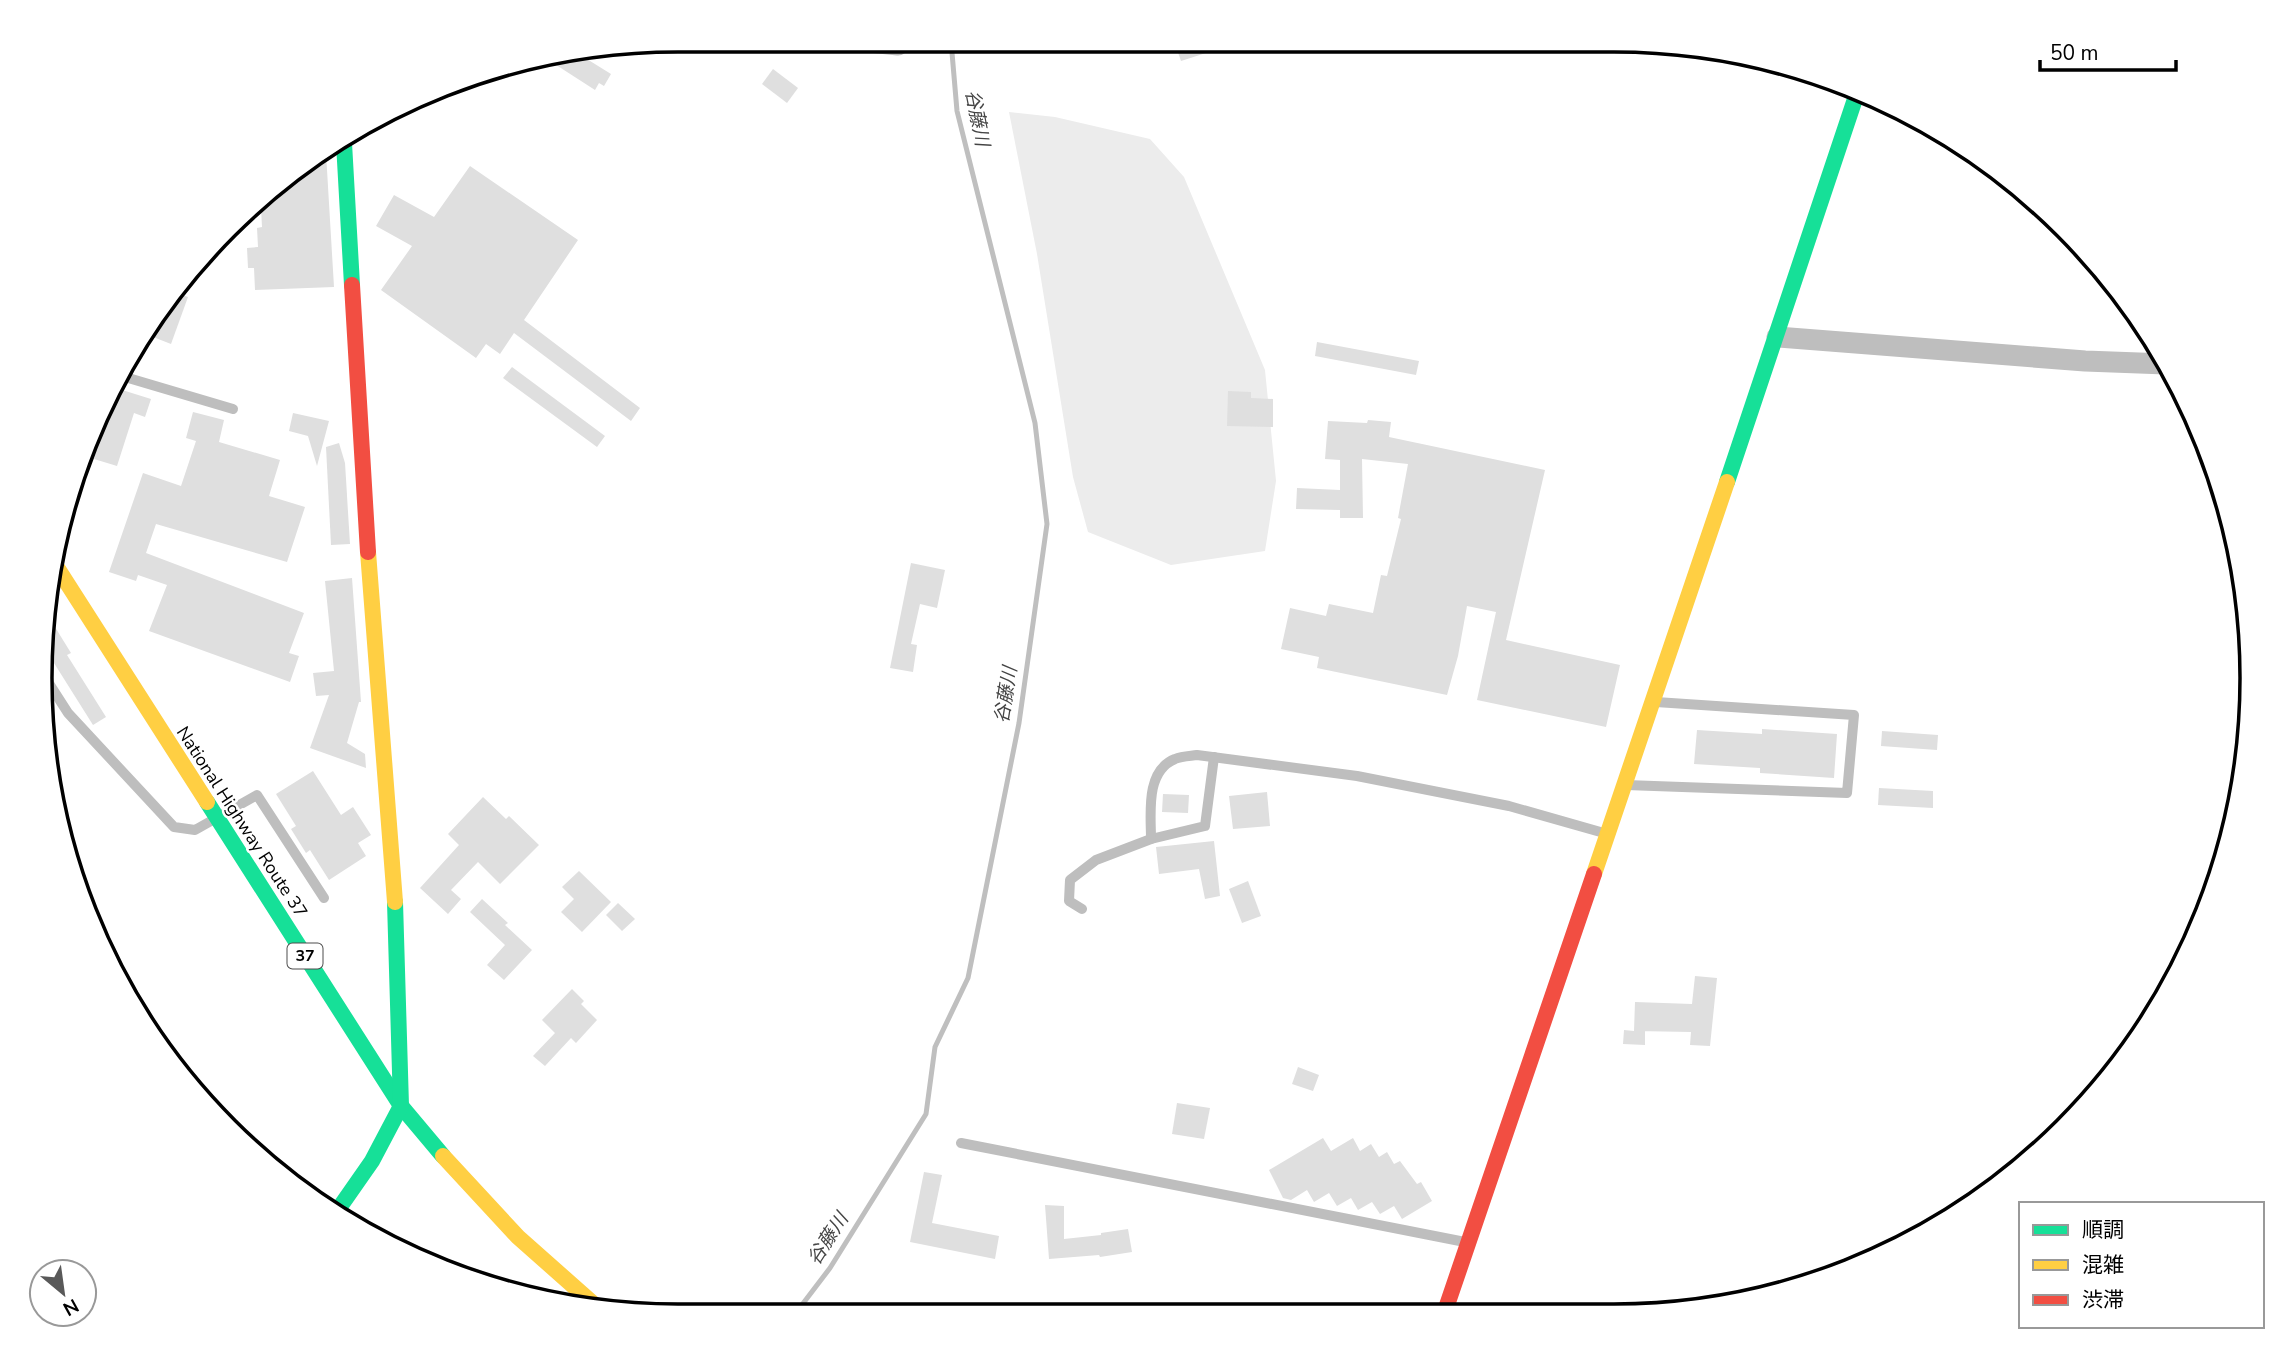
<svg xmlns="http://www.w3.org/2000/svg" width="2292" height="1356" viewBox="0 0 2292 1356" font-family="'Nunito Sans','Noto Sans JP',sans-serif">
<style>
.green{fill:#ececec}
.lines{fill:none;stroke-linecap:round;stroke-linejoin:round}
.stream{stroke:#bfbfbf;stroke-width:5}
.building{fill:#dfdfdf}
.lane{stroke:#bebebe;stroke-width:10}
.street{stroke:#bebebe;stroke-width:21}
.fast{stroke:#16e098;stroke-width:16}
.slow{stroke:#ffcf43;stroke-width:16}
.jam{stroke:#f24e42;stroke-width:16}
.labels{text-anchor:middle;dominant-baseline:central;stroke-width:5;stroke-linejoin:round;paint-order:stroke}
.shield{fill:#fff;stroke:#4c4c4c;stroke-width:2}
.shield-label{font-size:16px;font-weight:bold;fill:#000}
.street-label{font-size:18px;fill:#000;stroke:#fff}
.water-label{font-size:19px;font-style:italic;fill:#444;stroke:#fff}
.rim{fill:none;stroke:#000;stroke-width:3.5}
</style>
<rect width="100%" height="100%" fill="#fff"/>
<path class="green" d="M1009,112L1055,117L1150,139L1184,177L1265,370L1276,481L1265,551L1171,565L1088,532L1073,477L1037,254Z"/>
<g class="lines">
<path class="stream" d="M795,1314L830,1268L926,1114L935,1047L968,978L1019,723L1047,524L1035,423L957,111L951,41"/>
</g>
<g class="building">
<path d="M1174,41H1233L1234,44L1181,61Z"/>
<path d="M582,56L611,74L604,86L599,83L595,90L550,61Z"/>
<path d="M773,69L798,88L787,103L762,84Z"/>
<path d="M326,153L334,287L255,290L254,268H248L247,248L258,247L257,228L262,227L261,208L268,207V194L290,172Z"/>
<path d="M470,166L578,240L524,320L640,408L631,421L514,333L500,354L486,344L476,358L381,290L412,246L376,226L394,195L434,217Z"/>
<path d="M171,291L188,297L171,344L148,335Z"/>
<path d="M1317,342L1419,361L1416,375L1315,356Z"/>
<path d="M512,367L605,436L597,447L503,378Z"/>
<path d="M119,389L151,399L145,417L134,413L117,466L94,459L96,452L87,449Z"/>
<path d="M1228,391L1251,392V398L1273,399V427L1227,426Z"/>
<path d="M193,412L224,420L219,442L280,460L269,496L305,507L287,562L156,524L146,553L304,613L289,653L299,656L290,682L149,631L167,585L138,575L136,581L109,572L143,473L181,486L196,441L186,438Z"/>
<path d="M293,413L329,421L317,466L308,436L289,431Z"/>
<path d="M1368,420L1391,422L1389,437L1545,470L1506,640L1620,665L1606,727L1477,700L1496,612L1467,606L1458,656L1447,695L1317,668L1319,657L1281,649L1290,608L1326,616L1329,604L1373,613L1381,575L1387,576L1401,519L1398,518L1408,464L1362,459L1363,518H1340V510L1296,509L1297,488L1340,490V460L1325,459L1328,421L1367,423Z"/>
<path d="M339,443L345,463L350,544L331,545L326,447Z"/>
<path d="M911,563L945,570L937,608L920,604L911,644L917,645L913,672L890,668Z"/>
<path d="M352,578L361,702H359L347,743L365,754L366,768L310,748L329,695L316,696L313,673L334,671L325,581Z"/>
<path d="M50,619L71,653L67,655L106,717L93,725L54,663L49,667L44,658Z"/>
<path d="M1762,729L1837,734L1834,778L1760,773V768L1694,764L1697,730L1762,734Z"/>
<path d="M1882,731L1938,735L1937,750L1881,746Z"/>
<path d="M313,771L341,815L353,807L371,835L358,843L366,856L329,880L310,850L306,853L291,829L296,826L276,794Z"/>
<path d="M1879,788L1933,791V808L1878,805Z"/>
<path d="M1267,792L1270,826L1233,829L1229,796Z"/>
<path d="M1163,794L1189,795L1188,813L1162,812Z"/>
<path d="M483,797L506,819L509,816L539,845L500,884L478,862L451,890L461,899L448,914L420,888L459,845L448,834Z"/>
<path d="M1214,841L1220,896L1205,899L1199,869L1159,874L1156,847Z"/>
<path d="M579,871L611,902L582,932L561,912L574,899L562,887Z"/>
<path d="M1248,881L1261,916L1242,923L1229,889Z"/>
<path d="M482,899L508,923L505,925L532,950L504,980L487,965L505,945L470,912Z"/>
<path d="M618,903L635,919L622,931L606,915Z"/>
<path d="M1695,976L1717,978L1710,1046L1690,1045L1691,1032L1636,1031H1645V1045L1623,1044L1624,1030L1634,1031L1635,1002L1692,1004Z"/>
<path d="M572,989L584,1001L581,1004L597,1020L576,1043L571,1038L545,1066L533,1056L555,1033L542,1020Z"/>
<path d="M1298,1067L1319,1075L1313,1091L1292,1084Z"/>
<path d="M1177,1103L1210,1108L1204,1139L1172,1134Z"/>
<path d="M1323,1138L1331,1151L1353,1138L1360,1151L1371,1144L1379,1157L1387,1152L1394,1164L1400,1161L1417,1184L1421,1182L1432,1201L1402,1219L1394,1206L1380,1214L1372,1202L1358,1210L1351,1198L1337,1206L1329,1193L1314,1202L1307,1190L1291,1200L1283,1198L1269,1170Z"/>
<path d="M924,1172L942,1175L932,1223L999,1236L995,1259L910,1242Z"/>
<path d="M1045,1205L1064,1206V1239L1101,1235V1233L1128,1229L1132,1252L1100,1257L1099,1255L1049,1259Z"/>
</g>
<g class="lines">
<g class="lane">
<path d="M125,377L233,409"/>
<path d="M41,671L68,713L174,827L195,830L257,795L324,898"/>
<path d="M1626,785L1847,793L1854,715L1656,702"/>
<path d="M1151,839L1205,826L1214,757"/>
<path d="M1082,909L1069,901L1070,880L1096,860L1151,839C1151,814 1145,771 1175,759C1182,756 1191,756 1197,755L1357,776L1509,806L1604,833"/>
<path d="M961,1143L1465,1242"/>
</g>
<g class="street">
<path d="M851,40L898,45"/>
<path d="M1777,337L2085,361L2166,364"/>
</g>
<g class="fast">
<path d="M344,143L352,285"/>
<path d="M1727,482L1857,93"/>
<path d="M207,802L401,1106L443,1156"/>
<path d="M335,1214L372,1161L401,1106L395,902"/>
</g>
<g class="slow">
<path d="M368,552L395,902"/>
<path d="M58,569L207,802"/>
<path d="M1594,874L1727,482"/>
<path d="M443,1156L518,1237L597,1307"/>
</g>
<g class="jam">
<path d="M352,285L368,552"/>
<path d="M1444,1314L1594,874"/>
</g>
</g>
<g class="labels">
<rect class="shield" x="287.5" y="943.5" width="35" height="25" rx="5"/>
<g class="shield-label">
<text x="305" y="956">37</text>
</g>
<g class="street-label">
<text transform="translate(242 822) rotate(57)">National Highway Route 37</text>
</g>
<g class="water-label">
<text transform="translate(977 118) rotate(79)">谷藤川</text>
<text transform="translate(1006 695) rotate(-81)">谷藤川</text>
<text transform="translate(828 1239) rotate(-57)">谷藤川</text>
</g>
</g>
<path d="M0 0H2292V1356H0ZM678 52H1614A626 626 0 0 1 2240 678V678A626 626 0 0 1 1614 1304H678A626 626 0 0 1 52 678V678A626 626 0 0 1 678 52Z" fill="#fff" fill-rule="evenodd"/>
<path class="rim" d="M678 52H1614A626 626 0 0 1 2240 678V678A626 626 0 0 1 1614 1304H678A626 626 0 0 1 52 678V678A626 626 0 0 1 678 52Z"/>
<rect x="2019" y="1202" width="245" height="126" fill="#ffffff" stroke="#999999" stroke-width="2"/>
<rect x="2033" y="1225" width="35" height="10" fill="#16e098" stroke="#999999" stroke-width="2"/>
<text x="2082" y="1237" font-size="21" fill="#000000">順調</text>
<rect x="2033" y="1260" width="35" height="10" fill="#ffcf43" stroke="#999999" stroke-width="2"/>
<text x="2082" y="1272" font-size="21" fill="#000000">混雑</text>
<rect x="2033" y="1295" width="35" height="10" fill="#f24e42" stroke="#999999" stroke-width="2"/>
<text x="2082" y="1307" font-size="21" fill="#000000">渋滞</text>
<g transform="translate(63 1293) rotate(151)"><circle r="33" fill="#ffffff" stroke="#999999" stroke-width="2"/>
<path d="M0-5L12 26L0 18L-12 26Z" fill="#595959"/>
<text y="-10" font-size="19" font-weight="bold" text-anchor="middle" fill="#000000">N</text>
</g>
<path d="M2040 60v10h136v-10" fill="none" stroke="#000000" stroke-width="3.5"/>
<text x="2050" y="60" font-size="21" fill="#000000" stroke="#ffffff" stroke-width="5" paint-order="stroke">50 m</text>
</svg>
